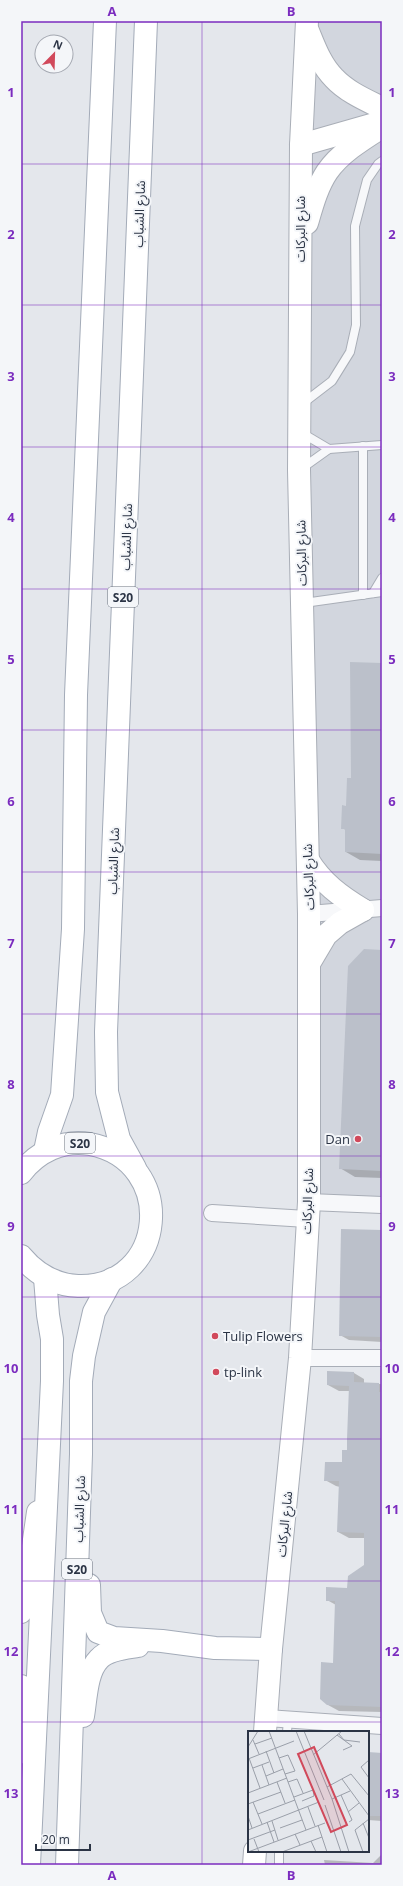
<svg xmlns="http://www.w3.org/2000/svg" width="403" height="1886" viewBox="0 0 403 1886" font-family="'Open Sans','Noto Sans Arabic',sans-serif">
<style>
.built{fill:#d2d6de}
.shadow{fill:#0003}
.building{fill:#bbc0ca}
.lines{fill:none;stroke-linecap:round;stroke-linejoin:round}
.lane-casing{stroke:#a9aeb7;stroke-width:10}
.street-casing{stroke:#a9aeb7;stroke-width:18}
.secondary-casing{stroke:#a9aeb7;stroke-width:24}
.primary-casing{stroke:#a3abb8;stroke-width:24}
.lane{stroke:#f7f8fa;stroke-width:8}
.street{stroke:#f7f8fa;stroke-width:16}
.secondary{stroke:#fff;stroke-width:22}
.primary{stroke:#fff;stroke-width:22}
.grid{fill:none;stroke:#7b2cbf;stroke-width:1;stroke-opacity:0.55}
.poi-dot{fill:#d1495b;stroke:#f4f6f9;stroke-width:1.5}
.labels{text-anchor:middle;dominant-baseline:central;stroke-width:4;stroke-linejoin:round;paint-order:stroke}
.shield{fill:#f4f6f9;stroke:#676e7b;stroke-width:1}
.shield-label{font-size:12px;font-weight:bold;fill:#2b3445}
.street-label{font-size:13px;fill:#2b3445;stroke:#f4f6f9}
.poi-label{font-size:13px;fill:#2b3445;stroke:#f4f6f9;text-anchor:start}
.inset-road{fill:none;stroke:#9a9fa9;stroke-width:1}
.view{fill:#d1495b;fill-opacity:0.15;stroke:#d1495b;stroke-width:2}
.inset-edge{fill:none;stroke:#2b3445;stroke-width:2}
.neatline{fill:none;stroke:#7b2cbf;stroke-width:1.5}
.grid-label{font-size:13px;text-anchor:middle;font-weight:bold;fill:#7b2cbf}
</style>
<rect width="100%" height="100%" fill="#e4e7ec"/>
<path class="built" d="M306,21H382V1205L309,1202Z"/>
<g class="shadow">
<path d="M382,499V526L381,525Z"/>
<path d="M382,664V861L360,860L346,852V830L342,828L352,779Z"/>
<path d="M382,951V1178L355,1177L340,1168Z"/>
<path d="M382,1231V1342L349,1340L340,1335Z"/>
<path d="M354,1373L364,1379V1384H382V1712L339,1711L328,1705L334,1664L336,1605L327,1600L348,1589L364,1566L365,1538H349L338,1532L340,1487L336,1486L325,1480L343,1463L348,1451L350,1391H339L328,1385Z"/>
<path d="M368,1753L382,1754V1821L368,1820Z"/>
<path d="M382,1854V1865H325L324,1860L373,1863Z"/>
</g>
<g class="building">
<path d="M350,662L382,663V854L345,852V829H341L342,805L346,806L347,778H351Z"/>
<path d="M364,949L382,950V1171L339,1169L348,966Z"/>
<path d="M341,1229L382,1230V1337L339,1336Z"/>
<path d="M327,1371L354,1372V1382L379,1383V1392H382V1707L327,1705L320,1699L321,1662L333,1663L335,1601H326V1587L347,1588L348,1576L364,1565V1533L337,1532L339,1481H324L325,1462H342V1450H347V1439L349,1386L327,1385Z"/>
<path d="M368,1752L382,1753V1816H368Z"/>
</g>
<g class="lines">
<defs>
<g id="lane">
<path d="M302,404L332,381L350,352L356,325L355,226L367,180L378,164L382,161"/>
<path d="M302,433L329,449"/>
<path d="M363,446V595"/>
<path d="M301,469L329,449L382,445"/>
<path d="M373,593L382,578"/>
<path d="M304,603L382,592"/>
<path d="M287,1732L288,1720"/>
<path d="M279,1865V1851"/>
</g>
<g id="street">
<path d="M309,914L382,908"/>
<path d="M309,1202L382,1205"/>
<path d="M212,1213L307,1219"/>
<path d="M300,1358H382"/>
<path d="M267,1718L382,1726"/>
</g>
<g id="secondary">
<path d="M308,31C315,48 321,65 334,78C347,92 366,100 382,108"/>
<path d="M301,145L378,123"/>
<path d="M307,223C312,206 317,187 327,172C340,153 363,139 382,127"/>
<path d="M308,860C322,883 340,896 363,910"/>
<path d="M310,962L326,935L340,923L363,910"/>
<path d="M21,1612L26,1595L38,1512"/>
<path d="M21,1686L24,1701L26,1753"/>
<path d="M265,1732L271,1649L300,1358L309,1202V914L299,470L301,145L307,21"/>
<path d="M254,1865L255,1851"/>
</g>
<g id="primary">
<path d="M45,1151L49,1132L62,1095L73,929L76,695L105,21"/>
<path d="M135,1168L119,1139L107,1092L106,1032L146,21"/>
<path d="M21,1173C37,1152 63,1139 90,1144C179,1161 167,1289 78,1286C54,1285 36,1274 21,1256"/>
<path d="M89,1585L90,1613L98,1632L114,1638L162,1641L215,1648L271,1649"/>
<path d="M83,1716C86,1699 86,1672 99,1659C108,1649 126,1648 138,1646"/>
<path d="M29,1865L52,1381V1339L48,1315L45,1278"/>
<path d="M67,1865L81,1454V1381L84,1356L94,1312L112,1279"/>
</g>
</defs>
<use href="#lane" class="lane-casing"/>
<use href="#street" class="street-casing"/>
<use href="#secondary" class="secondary-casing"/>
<use href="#primary" class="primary-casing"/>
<use href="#lane" class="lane"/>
<use href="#street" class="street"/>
<use href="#secondary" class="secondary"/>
<use href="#primary" class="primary"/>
</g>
<path class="grid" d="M202,21V1865M21,164H382M21,305H382M21,447H382M21,589H382M21,730H382M21,872H382M21,1014H382M21,1156H382M21,1297H382M21,1439H382M21,1581H382M21,1722H382"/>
<g class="poi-dot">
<circle cx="358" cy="1139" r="4"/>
<circle cx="215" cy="1336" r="4"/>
<circle cx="216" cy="1372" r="4"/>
</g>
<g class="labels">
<g class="shield">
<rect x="108" y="587" width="30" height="20" rx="3"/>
<rect x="65" y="1133" width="30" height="20" rx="3"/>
<rect x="62" y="1559" width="30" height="20" rx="3"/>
</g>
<g class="shield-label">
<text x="123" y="597">S20</text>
<text x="80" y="1143">S20</text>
<text x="77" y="1569">S20</text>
</g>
<g class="street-label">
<text transform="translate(139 214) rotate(-88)">شارع الشباب</text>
<text transform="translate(300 229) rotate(-90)">شارع البركات</text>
<text transform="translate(126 537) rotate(-88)">شارع الشباب</text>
<text transform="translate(301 553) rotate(-91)">شارع البركات</text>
<text transform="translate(113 861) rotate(-88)">شارع الشباب</text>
<text transform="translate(308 877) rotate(-92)">شارع البركات</text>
<text transform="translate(307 1201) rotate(-88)">شارع البركات</text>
<text transform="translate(79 1509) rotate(-88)">شارع الشباب</text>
<text transform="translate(284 1524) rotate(-84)">شارع البركات</text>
</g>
<g class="poi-label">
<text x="350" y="1139" text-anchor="end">Dan</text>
<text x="223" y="1336">Tulip Flowers</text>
<text x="224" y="1372">tp-link</text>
</g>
</g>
<g transform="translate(248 1731)">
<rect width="121" height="121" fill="#e4e7ec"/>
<path class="inset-road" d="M21,0L58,99M48,0L76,69M56,0L84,68L101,121M91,3L96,9L112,11M89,4L104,15L95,19M5,9L11,23M7,13L24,7M0,16L10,0M18,20L26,42M65,24L94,0M1,27L12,57M31,27L40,24L47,40L37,43M0,28L46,10M121,29L113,36L121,47M14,34L21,54M5,37L21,31M18,45L35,38M94,48L121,85M29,51L37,72M40,51L49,48L55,62M79,56L103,43L121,65M0,62L39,47M93,64L104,89L101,91M46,66L65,59L66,65L54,70M84,68L102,60M5,71L14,93M0,73L33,61M77,74L93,121M60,76L67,95M100,81L111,72M10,83L47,69M0,85L4,97M24,90L30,109M19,91L26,111M115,92L121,107M70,94L79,121M32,97L54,89M0,99L71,71M47,103L52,114M6,108L11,121M0,109L27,99M63,110L68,121M0,121L77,92M34,121L74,106M115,121L107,99L121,88"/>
<path class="view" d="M66,16L99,94L83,101L50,23Z"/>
<rect width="121" height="121" class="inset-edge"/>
</g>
<rect width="403" height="1886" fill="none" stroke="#f4f6f9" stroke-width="44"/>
<g transform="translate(54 54) rotate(23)"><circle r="19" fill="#f4f6f9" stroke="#a4a8b1"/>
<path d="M0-3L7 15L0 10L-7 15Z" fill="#d1495b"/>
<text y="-6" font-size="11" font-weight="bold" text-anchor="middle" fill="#2b3445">N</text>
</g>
<path d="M36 1844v6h54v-6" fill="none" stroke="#2b3445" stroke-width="2"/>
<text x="42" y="1844" font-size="12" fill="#2b3445" stroke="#f4f6f9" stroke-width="3" paint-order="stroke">20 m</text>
<rect x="22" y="22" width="359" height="1842" class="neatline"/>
<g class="grid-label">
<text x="112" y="16">A</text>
<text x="291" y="16">B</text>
<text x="11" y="97">1</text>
<text x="392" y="97">1</text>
<text x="11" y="239">2</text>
<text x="392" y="239">2</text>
<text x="11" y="381">3</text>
<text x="392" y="381">3</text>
<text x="11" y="522">4</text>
<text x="392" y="522">4</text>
<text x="11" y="664">5</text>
<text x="392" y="664">5</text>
<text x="11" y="806">6</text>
<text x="392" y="806">6</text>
<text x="11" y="948">7</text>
<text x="392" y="948">7</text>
<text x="11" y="1089">8</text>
<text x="392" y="1089">8</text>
<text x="11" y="1231">9</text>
<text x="392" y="1231">9</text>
<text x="11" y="1373">10</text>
<text x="392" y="1373">10</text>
<text x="11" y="1514">11</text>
<text x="392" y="1514">11</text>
<text x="11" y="1656">12</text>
<text x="392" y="1656">12</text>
<text x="11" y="1798">13</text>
<text x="392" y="1798">13</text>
<text x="112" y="1880">A</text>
<text x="291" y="1880">B</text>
</g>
</svg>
